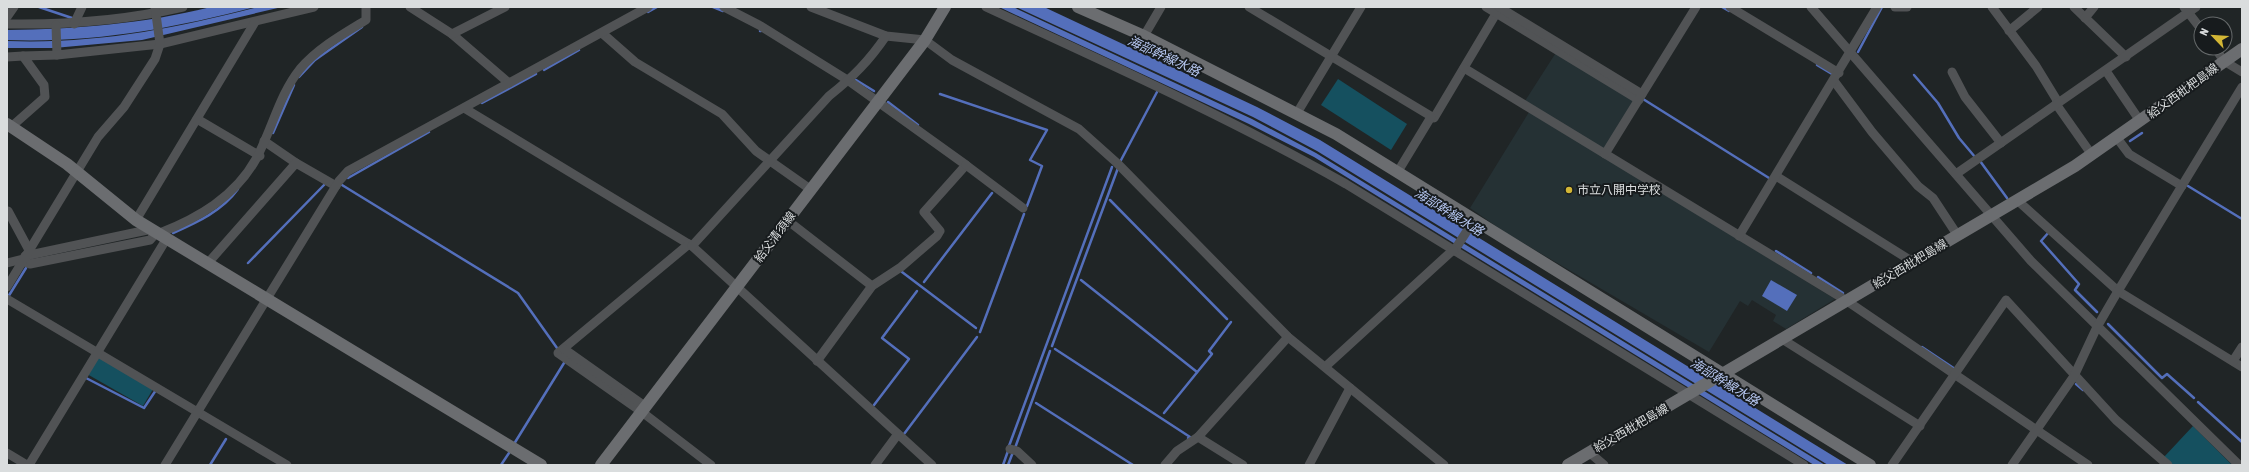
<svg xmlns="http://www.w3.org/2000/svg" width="2249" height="472" viewBox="0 0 2249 472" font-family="'Asap Condensed','Noto Sans JP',sans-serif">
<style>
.built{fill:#253134}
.green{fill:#15505f}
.water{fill:#546fbb}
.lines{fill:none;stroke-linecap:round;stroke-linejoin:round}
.stream{stroke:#546fbb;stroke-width:2.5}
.street{stroke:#515355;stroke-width:9}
.secondary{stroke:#6b6d70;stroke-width:12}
.poi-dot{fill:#d3b635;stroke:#171b1d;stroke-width:1.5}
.labels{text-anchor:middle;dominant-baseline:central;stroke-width:4;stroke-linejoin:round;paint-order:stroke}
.street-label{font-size:12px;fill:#daddde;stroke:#171b1d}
.poi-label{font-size:12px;fill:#daddde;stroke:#171b1d;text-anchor:start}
.water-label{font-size:13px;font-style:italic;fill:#b6c7f1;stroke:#171b1d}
</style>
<rect width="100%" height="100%" fill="#202526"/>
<path class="built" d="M1557,51L1635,99L1601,155L1835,299L1786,329L1773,321L1776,315L1752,300L1748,306L1740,301L1709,352L1506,233L1470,208L1529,112L1525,101Z"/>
<g class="green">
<path d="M1338,79L1407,124L1391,150L1321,105Z"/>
<path d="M100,358L153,389L143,406L87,374L97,359Z"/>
<path d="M2193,426L2232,465H2173L2164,457Z"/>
</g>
<g class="water">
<path d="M211,7H255C170,29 95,43 7,40V30C76,29 143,24 211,7Z"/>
<path d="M258,7H282L142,40L54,48H7V41C98,44 171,29 258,7Z"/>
<path d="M999,7H1013L1252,119L1316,153L1825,465H1814L1314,157L1249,124Z"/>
<path d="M1016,7H1044L1257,107L1320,140L1848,465H1828L1317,151L1253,117Z"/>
<path d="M1771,280L1797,295L1787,311L1762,296Z"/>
</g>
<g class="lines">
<g class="stream">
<path d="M39,7L72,18"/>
<path d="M713,7L723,11"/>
<path d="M1722,7L1729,11"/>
<path d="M648,12L657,7"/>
<path d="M760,31H761"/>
<path d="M1858,52L1882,7"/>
<path d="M1817,65L1832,74"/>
<path d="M544,70L579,50"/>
<path d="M1914,75L1938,103L1959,138L1975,157"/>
<path d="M299,77L315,60L362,27"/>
<path d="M856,80L874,91"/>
<path d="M940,94L1047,130L1030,160L1042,166L1027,206"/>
<path d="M1643,99L1769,178"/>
<path d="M888,102L918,125"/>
<path d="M482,103L536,74"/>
<path d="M273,133L294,85"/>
<path d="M2130,141L2142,133"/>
<path d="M1980,161L2007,198"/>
<path d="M1120,162L1157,92"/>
<path d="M348,178L429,132"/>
<path d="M342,185L518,293L557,348"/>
<path d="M2188,186L2242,219"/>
<path d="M1110,200L1227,319"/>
<path d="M2049,232L2041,241L2079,284L2075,290L2097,312"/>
<path d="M173,233C198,222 222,211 238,189"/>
<path d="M1776,251L1811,273"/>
<path d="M248,263L324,185"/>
<path d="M902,272L976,328"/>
<path d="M1818,277L1843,293"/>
<path d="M1081,280L1197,372"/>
<path d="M924,282L992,193"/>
<path d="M8,297L26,268"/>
<path d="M2108,324L2162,378L2167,374L2194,398"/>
<path d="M980,332L1024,214"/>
<path d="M1052,346L1118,168"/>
<path d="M1922,347L1955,369"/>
<path d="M1055,349L1190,437L1188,438"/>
<path d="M86,378L144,408L156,390"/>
<path d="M2076,384L2083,390"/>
<path d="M2198,402L2242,442"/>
<path d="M1036,403L1133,465"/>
<path d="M874,405L909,359L882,338L917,291"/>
<path d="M1164,413L1212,354L1209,351L1231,322"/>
<path d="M904,434L977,337"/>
<path d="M514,444L564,363"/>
<path d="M1009,446L1112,167"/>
<path d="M1015,448L1050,351"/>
<path d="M210,465L226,439"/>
<path d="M501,465L509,453"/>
<path d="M1003,465L1008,451"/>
<path d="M1008,465L1013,452"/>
</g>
<g class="street">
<path d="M410,7L452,34L509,83"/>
<path d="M724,7L759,25L849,81L966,165L924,212L940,231L937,236L901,267L872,286L817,361"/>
<path d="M811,7L886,36L925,40L952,60L1079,129L1117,163L1288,337L1444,465"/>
<path d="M986,7C1107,63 1230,118 1346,184L1804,465"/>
<path d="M1249,7L1434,118L1500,7"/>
<path d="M1486,7L1639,100"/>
<path d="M1499,7L1642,94"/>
<path d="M1730,7L1839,73"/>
<path d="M1811,7L2031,261L2239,465"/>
<path d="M1895,7H1907"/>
<path d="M1992,7L2036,66L2058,102"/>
<path d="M2074,7L2126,57"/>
<path d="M2184,7L2201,29"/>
<path d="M7,17L14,7"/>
<path d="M2085,18L2094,7"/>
<path d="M7,24C68,25 123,21 183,7"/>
<path d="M74,24L82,7"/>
<path d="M56,25L57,55"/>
<path d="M2009,31L2038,7"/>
<path d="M602,33L635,62L722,114L756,151L810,189"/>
<path d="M452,34L505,7"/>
<path d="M1144,36L1161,7"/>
<path d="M2215,48L2224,61L2242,72"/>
<path d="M7,57L23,56"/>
<path d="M1464,68L1847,301L2088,465"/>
<path d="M2106,71L2140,121"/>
<path d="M1952,72L1965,97L2001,143"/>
<path d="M1834,81L1872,132L1918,186L1933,198L1958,236"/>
<path d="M2056,104L2092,155"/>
<path d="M464,108L692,246L932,465"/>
<path d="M1297,113L1361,7"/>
<path d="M197,119L260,156"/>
<path d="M11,127L45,97L44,85L23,56L57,55L160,44L314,7"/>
<path d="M2117,138L2129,154L2182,186"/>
<path d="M264,141L296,163"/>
<path d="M1605,154L1696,7"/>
<path d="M966,165L1023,208"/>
<path d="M1397,173L1431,117"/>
<path d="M1956,174L2196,7"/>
<path d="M1776,176L1913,262"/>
<path d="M2018,201L2118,291L2242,367"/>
<path d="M8,211L29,250"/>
<path d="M136,220L255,22"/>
<path d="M787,220L872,286"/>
<path d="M160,233C198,218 235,197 256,159C272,130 279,95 300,69C318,48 343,34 366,20V7"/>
<path d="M1739,236L1877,7"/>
<path d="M689,244L558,353L642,412L711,465"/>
<path d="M692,246L829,96C853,77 869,61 886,36"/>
<path d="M1454,251L1474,220"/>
<path d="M25,256L152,229"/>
<path d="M22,261L30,264L150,240L157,232"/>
<path d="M7,263L23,259"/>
<path d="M208,263L296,163L336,186"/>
<path d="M7,287L98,137L124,107L155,59L160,44L155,7"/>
<path d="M7,299L287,465"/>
<path d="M1782,339L1920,426"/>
<path d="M564,349L646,407"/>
<path d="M2233,361L2242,347"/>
<path d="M1325,367L1453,250"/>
<path d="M1198,437L1243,465"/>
<path d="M1010,449L1017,451L1032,465"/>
<path d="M7,453L27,465"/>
<path d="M1590,453L1604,465"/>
<path d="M29,465L167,238"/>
<path d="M165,465L339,181L348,171L648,7"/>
<path d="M875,465L898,434"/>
<path d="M1165,465L1177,451L1198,437L1288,337"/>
<path d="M1309,465L1350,388"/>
<path d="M1892,465L2006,300L2116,420L2168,465"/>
<path d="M2012,465L2074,376L2097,327L2118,291L2242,87"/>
</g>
<g class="secondary">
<path d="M1078,7L1144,36L1336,134L1870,465"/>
<path d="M7,124L67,164L136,220L541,465"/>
<path d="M601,465L925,40L945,7"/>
<path d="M1568,465L2075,166L2242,49"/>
</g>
</g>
<circle class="poi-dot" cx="1569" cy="190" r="4"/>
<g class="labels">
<g class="street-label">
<text transform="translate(2183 91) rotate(-36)">給父西枇杷島線</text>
<text transform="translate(775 237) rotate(-53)">給父清須線</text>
<text transform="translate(1910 264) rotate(-31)">給父西枇杷島線</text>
<text transform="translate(1631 428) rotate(-30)">給父西枇杷島線</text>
</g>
<g class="poi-label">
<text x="1577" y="190">市立八開中学校</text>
</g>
<g class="water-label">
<text transform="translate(1164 56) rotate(25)">海部幹線水路</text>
<text transform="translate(1449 212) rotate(32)">海部幹線水路</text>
<text transform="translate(1725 382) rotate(32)">海部幹線水路</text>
</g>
</g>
<rect width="2249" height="472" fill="none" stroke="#daddde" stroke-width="16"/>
<g transform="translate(2213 36) rotate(295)"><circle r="19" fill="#171b1d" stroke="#65696a"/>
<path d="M0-3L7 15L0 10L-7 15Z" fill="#d3b635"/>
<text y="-6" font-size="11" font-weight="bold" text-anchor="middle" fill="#daddde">N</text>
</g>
</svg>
